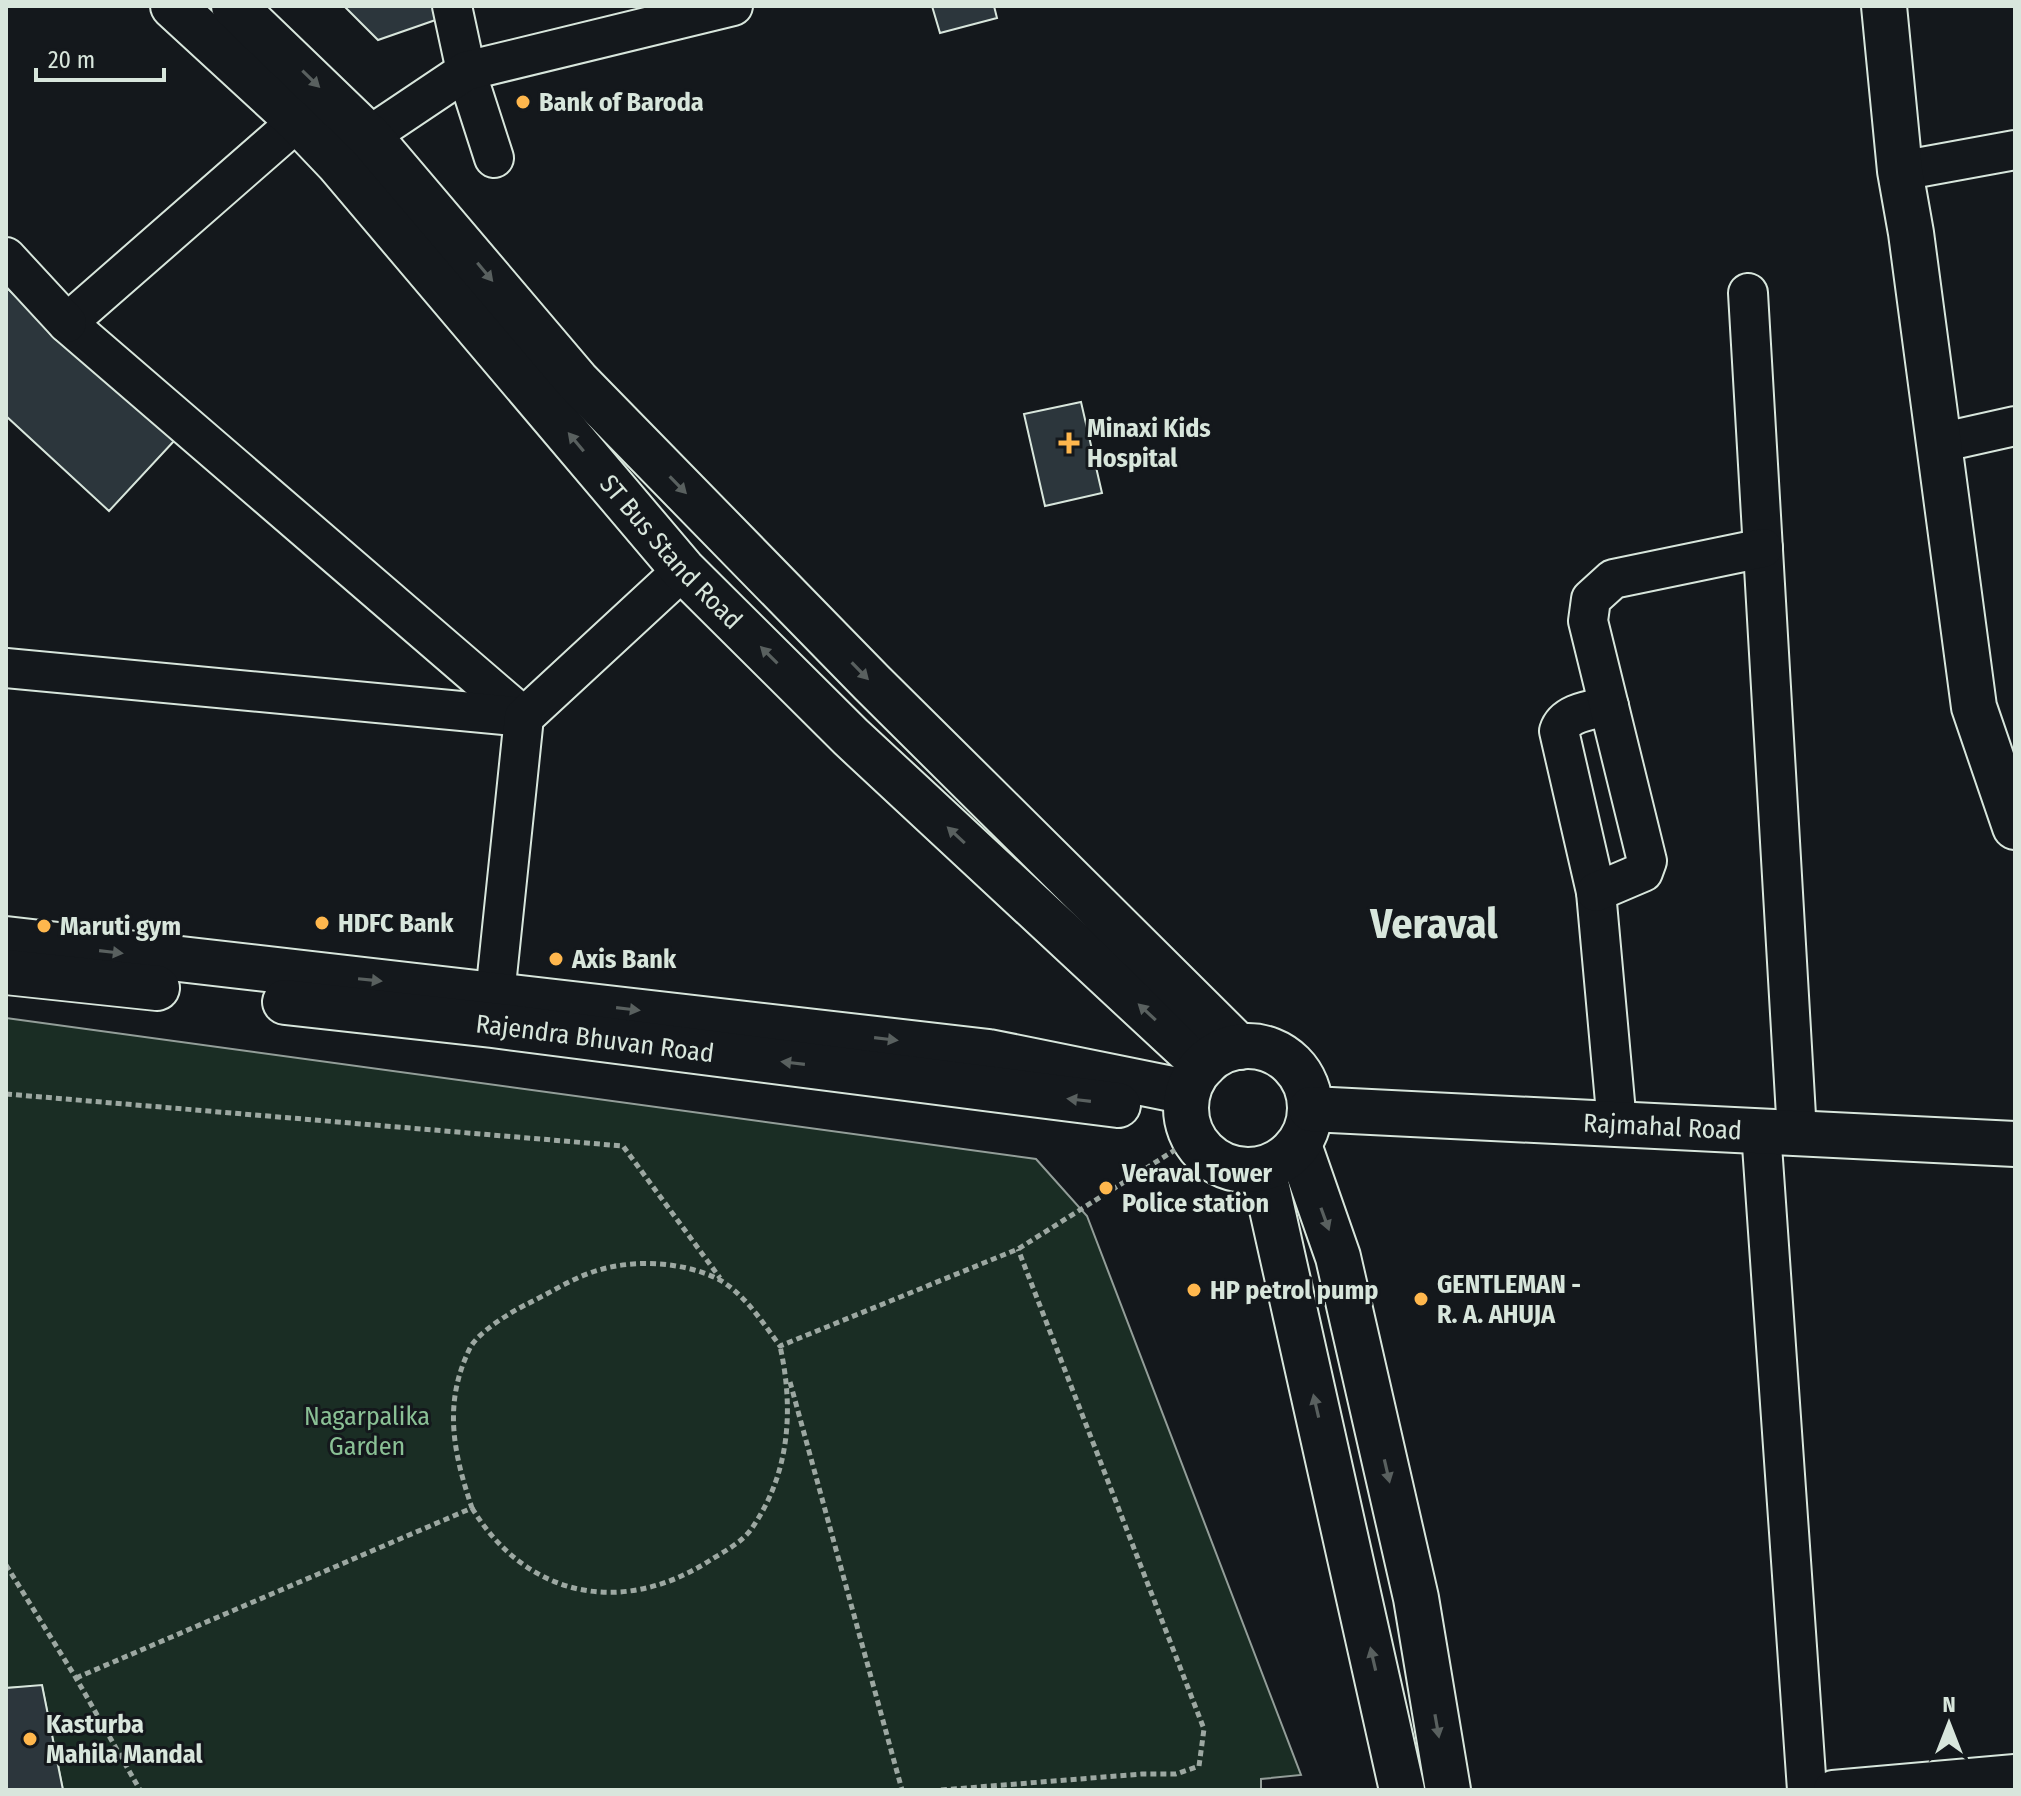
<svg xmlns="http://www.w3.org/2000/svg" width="2021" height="1796" viewBox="0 0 2021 1796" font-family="'Fira Sans Condensed',sans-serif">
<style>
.green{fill:#1a2d24;stroke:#939e99;stroke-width:2}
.building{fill:#2c363c;stroke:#d8e6dc;stroke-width:2}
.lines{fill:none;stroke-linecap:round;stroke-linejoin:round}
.street-casing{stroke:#d8e6dc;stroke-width:42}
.secondary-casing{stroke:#d8e6dc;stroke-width:48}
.primary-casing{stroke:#d8e6dc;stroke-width:48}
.path{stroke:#9da8a2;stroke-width:5;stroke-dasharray:6 4;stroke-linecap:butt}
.street{stroke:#14181c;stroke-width:38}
.secondary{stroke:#14181c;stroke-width:44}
.primary{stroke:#14181c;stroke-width:44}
.oneway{fill:#59605f}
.poi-dot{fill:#ffb74d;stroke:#14181c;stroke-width:3}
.labels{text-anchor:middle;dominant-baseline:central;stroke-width:6;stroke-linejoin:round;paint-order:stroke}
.poi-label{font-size:26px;font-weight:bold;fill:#d8e6dc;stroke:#14181c;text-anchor:start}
.street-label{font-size:26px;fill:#d8e6dc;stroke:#14181c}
.park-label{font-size:26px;fill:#8ac095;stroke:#14181c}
.town-label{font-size:42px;font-weight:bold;fill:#d8e6dc;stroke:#14181c}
</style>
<rect width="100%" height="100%" fill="#14181c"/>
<path class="green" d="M6,1018L1036,1159L1087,1216L1301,1775L1261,1779V1790H63L42,1686L6,1688Z"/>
<g class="building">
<path d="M344,6H473V7L378,40Z"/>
<path d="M932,6H994L997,18L940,33Z"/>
<path d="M6,287L174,441L109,511L6,416Z"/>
<path d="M1081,402L1102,493L1045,506L1024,414Z"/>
<path d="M42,1685L63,1790H6V1688Z"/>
</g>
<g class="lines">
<defs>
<g id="street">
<path d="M452,6L466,71L494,158"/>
<path d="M298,121L67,323L524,717"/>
<path d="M346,156L369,136L466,71L733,6"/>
<path d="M1900,171L2015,150"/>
<path d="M6,257L67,323"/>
<path d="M1748,293L1797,1133"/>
<path d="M1939,443L2015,426"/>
<path d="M6,668L524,717"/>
<path d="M1609,706C1592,710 1565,712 1559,731L1596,892L1617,1124"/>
<path d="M1596,892L1643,872L1647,861L1588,621L1591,599L1613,579L1763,548"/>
<path d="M492,1024L524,717L683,570"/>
<path d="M1761,1131L1807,1790"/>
<path d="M1833,1790L2015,1774"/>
</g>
<g id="secondary">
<path d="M1884,6L1900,171L1911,233L1974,707L2015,827"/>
<path d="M6,939L989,1052L1187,1092"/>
<path d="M6,972L157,988"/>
<path id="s1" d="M285,1002L492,1025L1118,1105"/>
<path d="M1299,1145L1338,1257L1416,1598L1448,1790"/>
<path d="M1263,1169L1402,1790"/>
</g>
<g id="primary">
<path id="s2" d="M173,6L298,121L338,163L683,570L851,737L1204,1065"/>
<path d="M234,6L369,136L577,381L872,683L1239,1047"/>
<circle cx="1248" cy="1108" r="62"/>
<path id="s3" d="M1311,1109L2015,1144"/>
</g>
</defs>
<use href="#street" class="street-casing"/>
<use href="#secondary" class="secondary-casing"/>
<use href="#primary" class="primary-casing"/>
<g class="path">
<path d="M6,1094L623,1146L720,1278"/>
<path d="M790,1382L902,1790"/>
<path d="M472,1508C526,1597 621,1617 709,1561C723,1552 743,1542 752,1528C790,1473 794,1409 780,1346"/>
<path d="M6,1565L76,1678L140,1790"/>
<path d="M76,1678L472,1508C453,1452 443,1403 470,1348C478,1332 511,1312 527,1304C550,1293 574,1277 599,1270C636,1259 684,1262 718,1279C744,1293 763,1323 780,1346L1018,1249L1194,1138"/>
<path d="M941,1790L1142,1774H1176L1199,1766L1204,1729L1018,1249"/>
</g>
<use href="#street" class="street"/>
<use href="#secondary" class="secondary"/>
<use href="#primary" class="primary"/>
</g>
<defs><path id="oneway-solid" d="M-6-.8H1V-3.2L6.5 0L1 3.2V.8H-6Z" transform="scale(2)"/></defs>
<g class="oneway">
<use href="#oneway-solid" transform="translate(311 79) rotate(44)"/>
<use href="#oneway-solid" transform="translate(485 272) rotate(50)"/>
<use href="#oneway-solid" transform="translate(576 442) rotate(-130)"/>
<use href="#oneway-solid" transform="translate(678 485) rotate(46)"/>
<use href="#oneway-solid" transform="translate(769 655) rotate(-135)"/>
<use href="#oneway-solid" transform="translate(860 671) rotate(46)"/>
<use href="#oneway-solid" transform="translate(956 835) rotate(-137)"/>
<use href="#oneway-solid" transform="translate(111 952) rotate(7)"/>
<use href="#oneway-solid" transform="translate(370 980) rotate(6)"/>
<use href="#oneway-solid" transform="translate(628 1009) rotate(7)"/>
<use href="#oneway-solid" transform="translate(1147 1012) rotate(-137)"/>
<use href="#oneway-solid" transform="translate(886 1039) rotate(7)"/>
<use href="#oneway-solid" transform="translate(793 1063) rotate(-173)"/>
<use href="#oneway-solid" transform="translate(1079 1100) rotate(-173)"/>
<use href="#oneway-solid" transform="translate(1325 1219) rotate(70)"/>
<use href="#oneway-solid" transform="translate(1316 1406) rotate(-103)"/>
<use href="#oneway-solid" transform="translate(1387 1471) rotate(77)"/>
<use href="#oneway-solid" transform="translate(1373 1659) rotate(-103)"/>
<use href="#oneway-solid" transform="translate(1437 1726) rotate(80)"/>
</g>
<g class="poi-dot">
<circle cx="523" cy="102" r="8"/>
<path d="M1065 431h8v8h8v8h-8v8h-8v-8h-8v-8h8z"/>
<circle cx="322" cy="923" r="8"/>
<circle cx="44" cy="926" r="8"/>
<circle cx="556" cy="959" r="8"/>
<circle cx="1106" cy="1188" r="8"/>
<circle cx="1194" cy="1290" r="8"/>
<circle cx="1421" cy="1299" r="8"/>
<circle cx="30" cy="1739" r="8"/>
</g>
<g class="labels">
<g class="poi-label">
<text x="539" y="102">Bank of Baroda</text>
<text x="1087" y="428">Minaxi Kids<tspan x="1087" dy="30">Hospital</tspan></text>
<text x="338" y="923">HDFC Bank</text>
<text x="60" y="926">Maruti gym</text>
<text x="572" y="959">Axis Bank</text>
<text x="1122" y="1173">Veraval Tower<tspan x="1122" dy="30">Police station</tspan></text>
<text x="1437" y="1284">GENTLEMAN -<tspan x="1437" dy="30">R. A. AHUJA</tspan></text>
<text x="1210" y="1290">HP petrol pump</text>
<text x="46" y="1724">Kasturba<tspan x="46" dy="30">Mahila Mandal</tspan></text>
</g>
<g class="street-label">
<text stroke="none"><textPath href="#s2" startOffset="740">ST Bus Stand Road</textPath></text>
<text stroke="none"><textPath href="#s1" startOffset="312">Rajendra Bhuvan Road</textPath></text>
<text stroke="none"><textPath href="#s3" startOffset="352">Rajmahal Road</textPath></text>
</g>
<g class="park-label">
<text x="367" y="1416">Nagarpalika<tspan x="367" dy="30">Garden</tspan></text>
</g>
<g class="town-label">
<text x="1434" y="924">Veraval</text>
</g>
</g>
<rect width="2021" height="1796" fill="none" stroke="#d8e6dc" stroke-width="16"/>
<g transform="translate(1949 1724)" stroke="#14181c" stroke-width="6" paint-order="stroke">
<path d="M0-6L14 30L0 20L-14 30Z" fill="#d8e6dc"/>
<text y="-12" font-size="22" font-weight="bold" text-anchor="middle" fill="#d8e6dc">N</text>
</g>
<path d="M36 68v12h128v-12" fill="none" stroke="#d8e6dc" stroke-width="4"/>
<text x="48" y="68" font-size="24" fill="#d8e6dc" stroke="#14181c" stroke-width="6" paint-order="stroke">20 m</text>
</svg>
